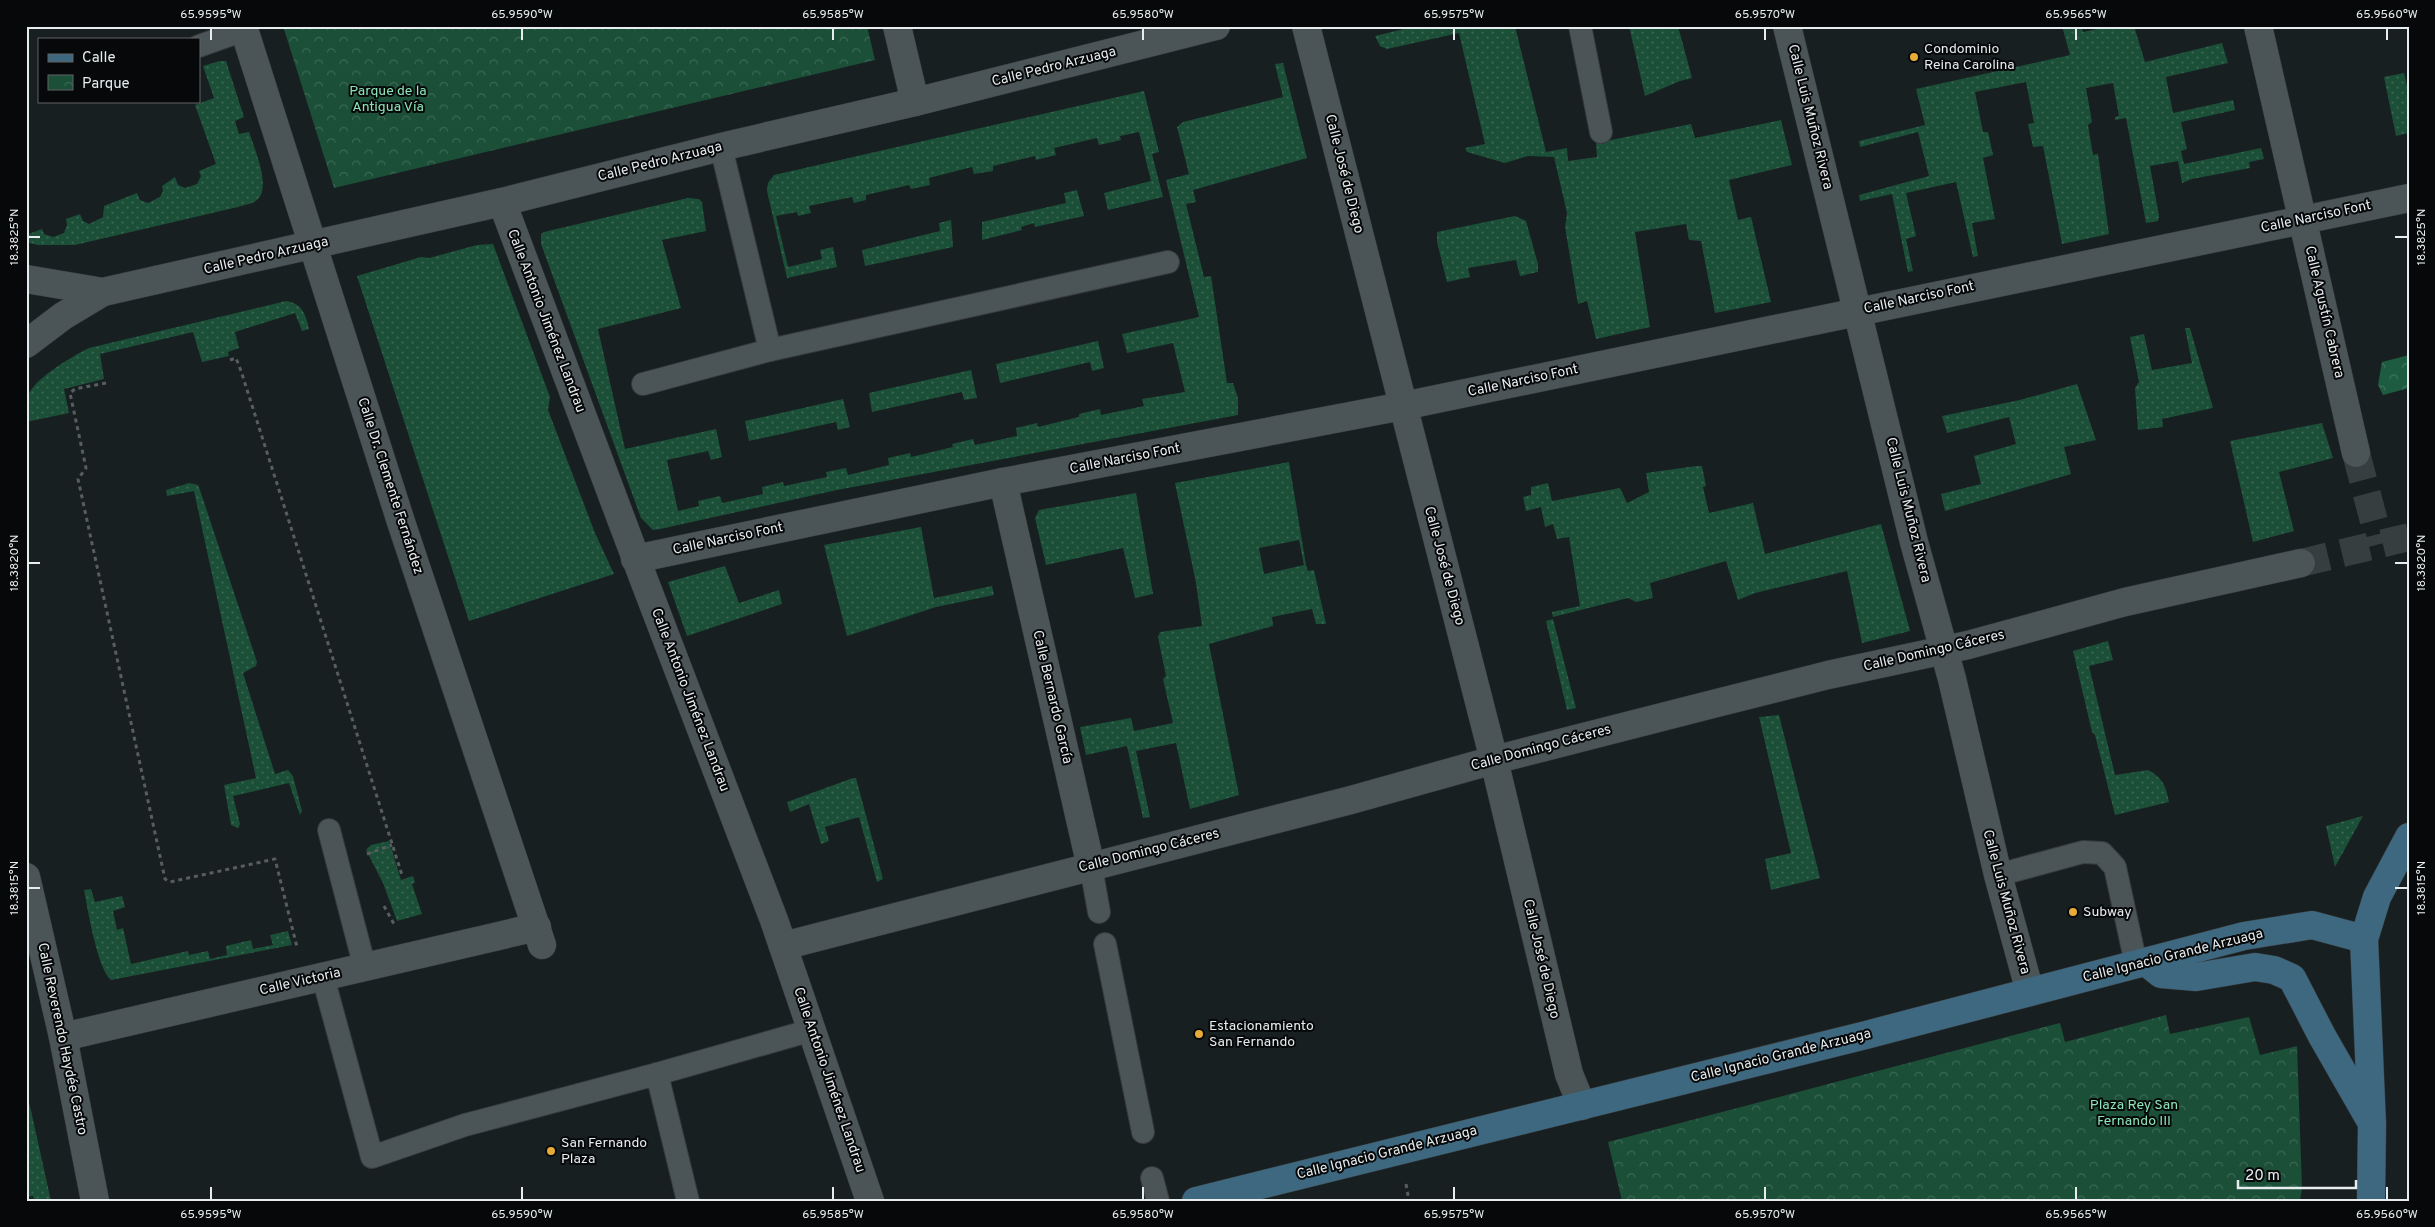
<svg xmlns="http://www.w3.org/2000/svg" width="2435" height="1227" viewBox="0 0 2435 1227" font-family="Overpass,sans-serif">
<style>
.grass{fill:url(#grass-dots);fill-rule:evenodd}
.forest{fill:url(#forest-crowns)}
.park{fill:url(#park-crowns)}
.lines{fill:none;stroke-linecap:round;stroke-linejoin:round}
.street-tunnel{stroke:#373e40;stroke-width:28;stroke-dasharray:28 14;stroke-linecap:butt}
.lane-casing{stroke:#363b3c;stroke-width:24}
.street-casing{stroke:#363b3c;stroke-width:29}
.secondary-casing{stroke:#363b3c;stroke-width:29}
.path{stroke:#585e60;stroke-width:3;stroke-dasharray:4 4;stroke-linecap:butt}
.lane{stroke:#4b5456;stroke-width:22}
.street{stroke:#4b5456;stroke-width:28}
.secondary{stroke:#3e687f;stroke-width:28}
.ticks{fill:none;stroke:#e7ecee;stroke-width:2}
.poi-dot{fill:#e7ac37;stroke:#060809;stroke-width:2}
.labels{text-anchor:middle;dominant-baseline:central;stroke-width:4;stroke-linejoin:round;paint-order:stroke}
.poi-label{font-size:14px;fill:#e7ecee;stroke:#060809;text-anchor:start}
.street-label{font-size:14px;fill:#e7ecee;stroke:#060809}
.park-label{font-size:14px;fill:#8be5b8;stroke:#060809}
.neatline{fill:none;stroke:#e7ecee;stroke-width:2}
.ticks-label{font-size:12px;text-anchor:middle;fill:#e7ecee}
</style>
<defs>
<pattern id="grass-dots" width="8" height="8" patternUnits="userSpaceOnUse" patternTransform="scale(1.25)"><rect width="8" height="8" fill="#1b4f38"/><path d="M2 2h.1M6 6h.1" fill="none" stroke="#3c6855" stroke-width="1.8" stroke-linecap="round"/></pattern>
<pattern id="forest-crowns" width="20" height="18" patternUnits="userSpaceOnUse" patternTransform="scale(1.25)"><rect width="20" height="18" fill="#1e5c41"/><path d="M2 6a3 3 0 1 1 6 0M12 15a3 3 0 1 1 6 0" fill="none" stroke="#3f745d"/></pattern>
<pattern id="park-crowns" width="20" height="18" patternUnits="userSpaceOnUse" patternTransform="scale(1.25)"><rect width="20" height="18" fill="#1b4f38"/><path d="M2 6a3 3 0 1 1 6 0M12 15a3 3 0 1 1 6 0" fill="none" stroke="#3c6855"/></pattern>
</defs>
<rect width="100%" height="100%" fill="#181f21"/>
<g class="grass">
<path d="M1416,26H1515L1546,152L1567,148L1568,161L1597,157L1596,143L1691,124L1695,138L1781,120L1792,165L1729,180L1738,220L1751,217L1771,302L1715,313L1701,241L1689,240L1686,224L1635,232L1650,327L1596,339L1587,301L1578,304L1565,227L1567,213L1554,157L1528,156L1505,163L1467,152L1465,148L1485,144L1459,33L1387,49L1380,46L1375,36Z"/>
<path d="M1629,26H1678L1692,78L1680,81L1645,96Z"/>
<path d="M2062,26H2081L2083,32L2111,26H2134L2145,62L2222,43L2228,63L2166,77L2173,113L2233,100L2235,110L2181,122L2187,149L2181,151L2184,164L2261,148L2264,159L2249,162L2250,168L2192,179L2182,183L2178,161L2150,166L2159,216L2158,221L2146,223L2126,118L2115,120V117L2119,116L2113,83L2086,88L2092,122L2088,125L2093,155L2098,154L2109,234L2062,244L2043,146L2033,147L2028,124L2034,123L2026,82L1975,92L1983,132H1988L1993,155L1983,158L1995,219L1972,223L1978,256L1973,257L1956,182L1906,193L1916,236L1906,239L1913,271L1908,272L1892,194L1860,201L1859,195L1929,176L1918,132L1860,147L1859,141L1925,125L1916,89L2070,55Z"/>
<path d="M220,61H226L244,117L235,121L239,134L249,132C254,148 272,187 257,200C252,204 244,205 238,207L75,245H38L26,242V235L42,229L44,234L53,237L64,233L67,225L66,219L80,214L83,221L89,224L103,217L104,206L137,193L140,200L148,203L160,197L163,191L162,186L175,177L178,185L185,188L197,184L201,176L199,171L216,164L195,105L214,98L203,66Z"/>
<path d="M1283,63L1307,158L1193,190L1196,202L1186,204L1204,277L1211,276L1227,383H1233L1238,398V415L837,490L660,529L653,530L641,518L541,244V234L544,232L688,198L699,199L702,202L706,231L662,240L681,308L598,329L625,449L716,429L722,457L711,460L708,451L667,460L678,511L699,506L698,501L720,496L722,503L763,494L762,487L783,482L784,486L827,477L826,472L846,468L848,475L889,465L888,458L910,453L911,457L953,447L952,444L973,439L975,445L1017,436L1016,428L1037,423L1038,427L1079,417V414L1100,409L1101,415L1144,406L1142,399L1185,392L1173,343L1127,353L1122,334L1199,317L1166,180L1189,174L1177,127L1183,122L1283,97L1275,64Z"/>
<path d="M2404,73L2409,94V133L2396,136L2384,77Z"/>
<path d="M1144,91L1159,152L1152,154L1163,197L1108,210L1104,193L1151,181L1139,132L1120,136L1121,140L1099,145L1097,138L1054,148L1056,155L1036,160L1035,156L993,166V171L974,174L972,167L929,178L930,185L911,189L909,185L866,195V200L854,203L852,197L809,206L811,213L798,216L797,212L776,216L788,267L822,259L820,250L833,247L837,267L787,278L767,191L768,183L774,175Z"/>
<path d="M1077,190L1084,216L1035,227L1034,223L1021,227L1022,230L982,240V222L1066,203L1064,193Z"/>
<path d="M1515,216L1526,221L1538,264V272L1520,276L1516,260L1468,268L1470,277L1447,282L1437,242V232Z"/>
<path d="M951,220L953,247L865,266L862,250L940,231L939,223Z"/>
<path d="M493,244L550,397L548,410L595,533L614,574L469,621L357,276L421,257L429,258L477,245Z"/>
<path d="M286,301C302,303 306,315 309,329L302,331L295,313L235,332L239,348L228,352L229,356L202,362L193,332L100,354L104,379L64,389L69,413L26,422C26,416 24,405 26,399C33,379 71,357 89,348Z"/>
<path d="M2185,328H2190L2213,408L2162,419L2163,427L2138,430L2135,388L2139,382L2130,337L2144,334L2152,370L2192,363Z"/>
<path d="M1098,341L1104,368L1092,371L1090,362L1000,383L996,364Z"/>
<path d="M971,370L977,398L964,400L962,392L872,412L869,393Z"/>
<path d="M2077,384L2096,440L2064,447L2071,474L1945,511L1941,494L1981,484L1974,456L2016,444L2009,417L1947,433L1942,416L2020,400Z"/>
<path d="M843,399L850,427L838,430L836,422L749,441L745,421Z"/>
<path d="M2322,423L2333,458L2279,472L2294,531L2253,542L2230,441Z"/>
<path d="M1289,462L1306,565L1308,571L1314,570L1326,624H1316L1312,609L1272,617L1273,626L1209,644L1239,795L1190,809L1176,743L1136,751L1150,817L1143,818L1127,746L1086,755L1080,727L1131,718L1134,731L1173,723L1163,679L1166,676L1158,637L1160,632L1202,626L1196,583L1175,483ZM1299,540L1304,565L1264,574L1259,548Z"/>
<path d="M1696,466H1702L1706,486L1703,487L1709,513L1753,503L1765,554L1881,524L1910,631L1862,643L1847,571L1755,593L1738,600L1726,561L1650,583L1653,598L1636,602L1628,598L1553,617L1552,612L1580,606L1569,537L1557,539L1553,524L1545,527L1541,507L1526,511L1523,497L1531,495V487L1548,483L1552,501L1620,488L1627,503L1649,492L1646,473Z"/>
<path d="M189,483L198,485L200,490L257,662L256,666L243,673L275,774L288,770L293,776L302,811L300,815L289,783L233,796L240,824L238,828L231,825L224,785L256,778L194,491L167,496L166,490Z"/>
<path d="M1136,493L1153,594L1135,598L1123,548L1046,565L1035,518L1039,510Z"/>
<path d="M921,527L934,598L992,586L994,595L936,607L847,636L824,545Z"/>
<path d="M725,566L739,603L779,590L782,604L687,636L668,582Z"/>
<path d="M1553,619L1576,708L1567,710L1546,621Z"/>
<path d="M2108,641L2113,660L2089,666L2115,775L2148,770C2163,778 2166,786 2169,802L2115,815L2095,735L2092,732L2073,651Z"/>
<path d="M1779,715L1820,878L1771,890L1765,859L1791,853L1759,717Z"/>
<path d="M853,778H856L883,879L877,882L859,817L825,827L829,841L821,844L809,804L790,812L787,802Z"/>
<path d="M2363,816L2335,867L2326,826Z"/>
<path d="M389,841L401,880L413,876L415,882L412,884L422,914L397,921L383,883L366,850L371,845Z"/>
<path d="M91,889L95,902L122,896L125,907L113,911L117,930L123,928L131,964L188,951L189,955L208,951L210,959L227,955L226,946L251,940L253,949L273,945L270,935L288,931L292,945L111,980C97,968 88,910 84,890Z"/>
<path d="M26,1096L30,1106L51,1201H34L33,1196L26,1197V1178L29,1177Z"/>
</g>
<path class="forest" d="M2409,355V388L2383,395L2378,385L2382,362Z"/>
<g class="park">
<path d="M283,26H867L875,60L334,188Z"/>
<path d="M2166,1015L2170,1034L2249,1017L2260,1055L2297,1046L2302,1188L2300,1201H1622L1608,1142L2060,1023L2065,1042Z"/>
</g>
<g class="lines">
<g class="street-tunnel">
<path d="M2356,453L2380,544"/>
<path d="M2301,563L2409,537"/>
</g>
<defs>
<g id="lane">
<path d="M1580,26L1601,132"/>
<path d="M199,46L244,30"/>
<path d="M721,147L770,350"/>
<path d="M643,384L770,350L1168,262"/>
<path d="M329,830L365,968"/>
<path d="M1091,867L1099,912"/>
<path d="M1998,875L2083,852L2102,853L2115,867L2136,964"/>
<path d="M1105,944L1143,1132"/>
<path d="M323,977L372,1157L465,1125L657,1074L812,1030"/>
<path d="M657,1074L688,1201"/>
<path d="M1152,1178L1158,1201"/>
</g>
<g id="street">
<path d="M243,26L401,522L542,945"/>
<path d="M897,26L915,102"/>
<path d="M1306,26L1494,760L1569,1074L1582,1106"/>
<path d="M1787,26L1914,542L1952,679L1998,875L2030,992"/>
<path d="M2258,26L2356,453"/>
<path d="M502,202L644,580L774,920L870,1201"/>
<path d="M26,279L103,292"/>
<path d="M26,344L63,316L103,292L502,202L721,147L915,102L1216,26"/>
<path d="M1003,482L1091,867"/>
<path d="M635,559L1003,482L1403,406L2409,198"/>
<path d="M26,877L63,1037L95,1201"/>
<path d="M783,946L1351,800L1494,760L1709,705L1828,675L1968,645L2125,602L2301,563"/>
<path d="M63,1037L537,927"/>
</g>
<g id="secondary">
<path d="M2146,962L2161,974L2196,977L2255,967L2274,970L2292,978L2322,1036L2369,1118"/>
<path d="M1196,1201L1866,1035L2244,936L2312,925L2364,939"/>
<path d="M2371,1201L2372,1124L2364,939L2377,897L2409,837"/>
</g>
</defs>
<use href="#lane" class="lane-casing"/>
<use href="#street" class="street-casing"/>
<use href="#secondary" class="secondary-casing"/>
<g class="path">
<path d="M230,360L236,358L241,371L402,875"/>
<path d="M106,383L75,389L70,393L86,468L78,479L165,879L170,882L179,880L275,859L297,947"/>
<path d="M367,854L392,845"/>
<path d="M384,906L394,924"/>
<path d="M1406,1184L1409,1201"/>
</g>
<use href="#lane" class="lane"/>
<use href="#street" class="street"/>
<use href="#secondary" class="secondary"/>
</g>
<path class="ticks" d="M211,28V40M522,28V40M833,28V40M1143,28V40M1454,28V40M1765,28V40M2076,28V40M2387,28V40M28,237H40M2395,237H2408M28,563H40M2395,563H2408M28,888H40M2395,888H2408M211,1187V1200M522,1187V1200M833,1187V1200M1143,1187V1200M1454,1187V1200M1765,1187V1200M2076,1187V1200M2387,1187V1200"/>
<g class="poi-dot">
<circle cx="1914" cy="57" r="5"/>
<circle cx="2073" cy="912" r="5"/>
<circle cx="1199" cy="1034" r="5"/>
<circle cx="551" cy="1151" r="5"/>
</g>
<g class="labels">
<g class="poi-label">
<text x="1924" y="49">Condominio<tspan x="1924" dy="16">Reina Carolina</tspan></text>
<text x="2083" y="912">Subway</text>
<text x="1209" y="1026">Estacionamiento<tspan x="1209" dy="16">San Fernando</tspan></text>
<text x="561" y="1143">San Fernando<tspan x="561" dy="16">Plaza</tspan></text>
</g>
<g class="street-label">
<text transform="translate(1054 67) rotate(-14)">Calle Pedro Arzuaga</text>
<text transform="translate(1810 117) rotate(76)">Calle Luis Muñoz Rivera</text>
<text transform="translate(660 162) rotate(-14)">Calle Pedro Arzuaga</text>
<text transform="translate(1344 174) rotate(76)">Calle José de Diego</text>
<text transform="translate(2316 217) rotate(-12)">Calle Narciso Font</text>
<text transform="translate(266 256) rotate(-13)">Calle Pedro Arzuaga</text>
<text transform="translate(1919 298) rotate(-12)">Calle Narciso Font</text>
<text transform="translate(2324 312) rotate(77)">Calle Agustín Cabrera</text>
<text transform="translate(546 321) rotate(69)">Calle Antonio Jiménez Landrau</text>
<text transform="translate(1523 381) rotate(-12)">Calle Narciso Font</text>
<text transform="translate(1125 459) rotate(-11)">Calle Narciso Font</text>
<text transform="translate(390 486) rotate(72)">Calle Dr. Clemente Fernández</text>
<text transform="translate(1908 510) rotate(76)">Calle Luis Muñoz Rivera</text>
<text transform="translate(728 539) rotate(-12)">Calle Narciso Font</text>
<text transform="translate(1444 566) rotate(75)">Calle José de Diego</text>
<text transform="translate(1934 651) rotate(-13)">Calle Domingo Cáceres</text>
<text transform="translate(1052 697) rotate(77)">Calle Bernardo García</text>
<text transform="translate(690 700) rotate(69)">Calle Antonio Jiménez Landrau</text>
<text transform="translate(1541 748) rotate(-15)">Calle Domingo Cáceres</text>
<text transform="translate(1149 851) rotate(-14)">Calle Domingo Cáceres</text>
<text transform="translate(2006 902) rotate(75)">Calle Luis Muñoz Rivera</text>
<text transform="translate(2173 956) rotate(-14)">Calle Ignacio Grande Arzuaga</text>
<text transform="translate(1541 959) rotate(77)">Calle José de Diego</text>
<text transform="translate(300 982) rotate(-13)">Calle Victoria</text>
<text transform="translate(62 1039) rotate(78)">Calle Reverendo Haydée Castro</text>
<text transform="translate(1781 1056) rotate(-14)">Calle Ignacio Grande Arzuaga</text>
<text transform="translate(829 1080) rotate(71)">Calle Antonio Jiménez Landrau</text>
<text transform="translate(1387 1153) rotate(-14)">Calle Ignacio Grande Arzuaga</text>
</g>
<g class="park-label">
<text x="388" y="91">Parque de la<tspan x="388" dy="16">Antigua Vía</tspan></text>
<text x="2134" y="1105">Plaza Rey San<tspan x="2134" dy="16">Fernando III</tspan></text>
</g>
</g>
<rect width="2435" height="1227" fill="none" stroke="#060809" stroke-width="55"/>
<rect x="38" y="38" width="162" height="65" fill="#060809" stroke="#606365"/>
<rect x="48" y="54" width="25" height="8" fill="#3e687f" stroke="#606365"/>
<text x="82" y="62" font-size="15" fill="#e7ecee">Calle</text>
<rect x="48" y="75" width="25" height="15" fill="url(#park-crowns)" stroke="#606365"/>
<text x="82" y="88" font-size="15" fill="#e7ecee">Parque</text>
<path d="M2238 1180v8h118v-8" fill="none" stroke="#e7ecee" stroke-width="2.5"/>
<text x="2245" y="1180" font-size="15" fill="#e7ecee" stroke="#060809" stroke-width="4" paint-order="stroke">20 m</text>
<rect x="28" y="28" width="2380" height="1172" class="neatline"/>
<g class="ticks-label">
<text x="211" y="18">65.9595°W</text>
<text x="522" y="18">65.9590°W</text>
<text x="833" y="18">65.9585°W</text>
<text x="1143" y="18">65.9580°W</text>
<text x="1454" y="18">65.9575°W</text>
<text x="1765" y="18">65.9570°W</text>
<text x="2076" y="18">65.9565°W</text>
<text x="2387" y="18">65.9560°W</text>
<text transform="translate(14 237) rotate(-90)" y="4">18.3825°N</text>
<text transform="translate(2421 237) rotate(-90)" y="4">18.3825°N</text>
<text transform="translate(14 563) rotate(-90)" y="4">18.3820°N</text>
<text transform="translate(2421 563) rotate(-90)" y="4">18.3820°N</text>
<text transform="translate(14 888) rotate(-90)" y="4">18.3815°N</text>
<text transform="translate(2421 888) rotate(-90)" y="4">18.3815°N</text>
<text x="211" y="1218">65.9595°W</text>
<text x="522" y="1218">65.9590°W</text>
<text x="833" y="1218">65.9585°W</text>
<text x="1143" y="1218">65.9580°W</text>
<text x="1454" y="1218">65.9575°W</text>
<text x="1765" y="1218">65.9570°W</text>
<text x="2076" y="1218">65.9565°W</text>
<text x="2387" y="1218">65.9560°W</text>
</g>
</svg>
